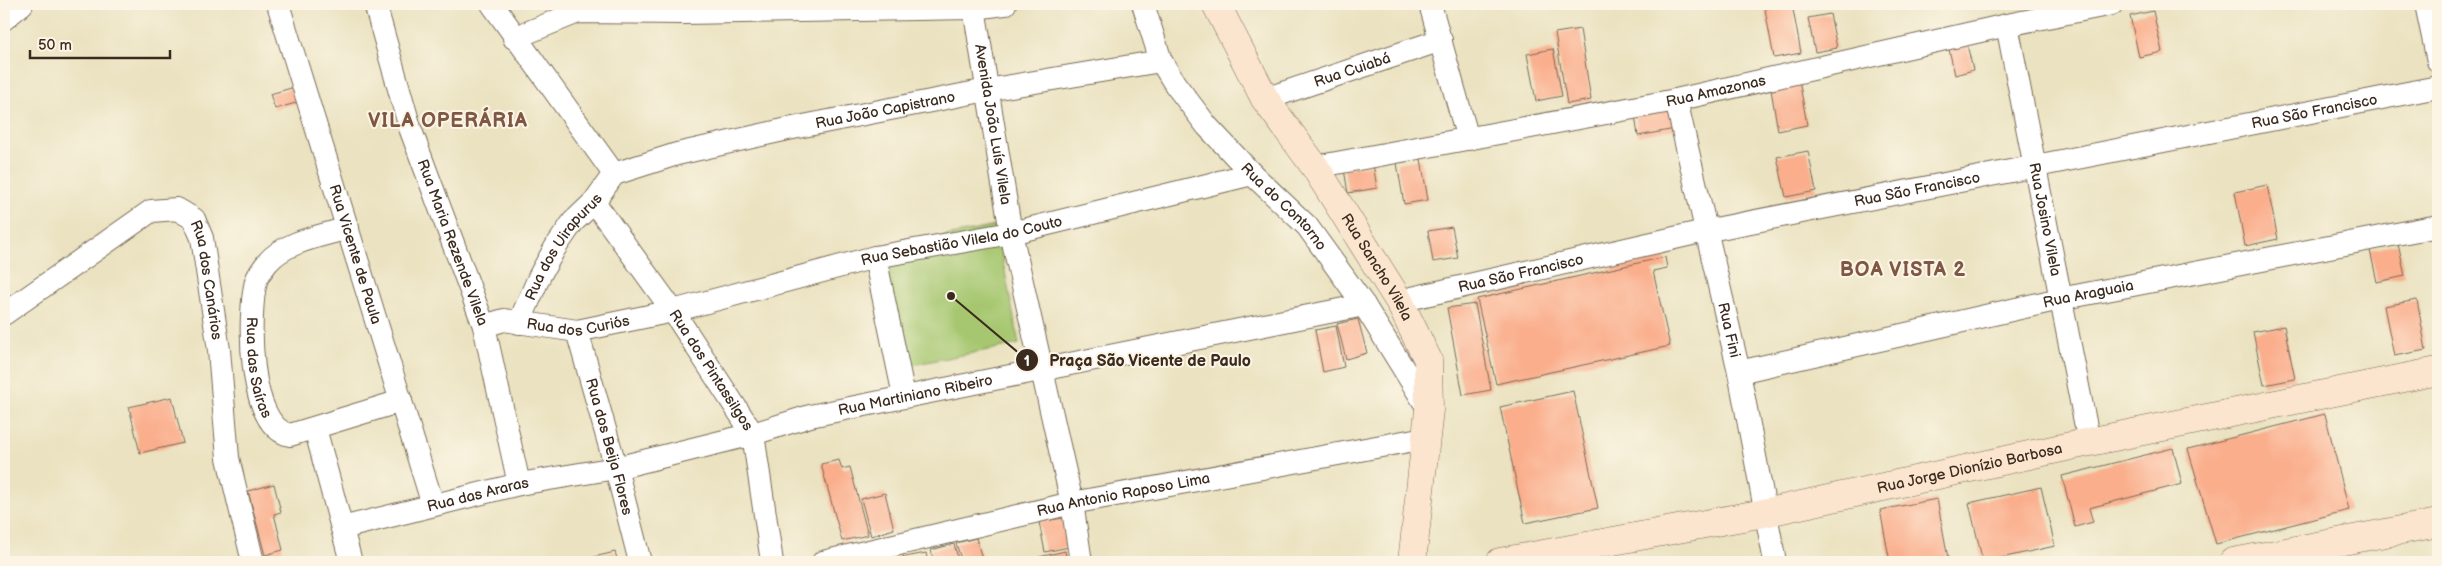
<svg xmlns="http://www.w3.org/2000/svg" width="2442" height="566" viewBox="0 0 2442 566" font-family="'Balsamiq Sans',sans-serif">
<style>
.green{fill:#a6c76f;stroke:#707846}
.building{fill:#faae8c}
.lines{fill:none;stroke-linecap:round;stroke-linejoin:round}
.minor-casing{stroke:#786a57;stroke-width:24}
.secondary-casing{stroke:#786a57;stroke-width:29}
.minor{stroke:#fff;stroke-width:22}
.secondary{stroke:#fbe5cf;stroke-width:28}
.labels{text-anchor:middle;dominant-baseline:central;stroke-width:4;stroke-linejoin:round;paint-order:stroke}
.street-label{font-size:15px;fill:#3b2a1e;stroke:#fcf5e5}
.district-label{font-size:20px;font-weight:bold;letter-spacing:1px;fill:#7e5844;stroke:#fcf5e5}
.leader{fill:none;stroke:#3b2a1e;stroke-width:2}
.callout-dot{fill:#3b2a1e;stroke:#fcf5e5;stroke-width:2}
.mark-label{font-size:15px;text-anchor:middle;font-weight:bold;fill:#fff}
.callout-label{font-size:16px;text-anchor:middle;font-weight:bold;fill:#3b2a1e;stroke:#fcf5e5;stroke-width:4;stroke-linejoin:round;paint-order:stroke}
</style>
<rect width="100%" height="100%" fill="#fcf5e5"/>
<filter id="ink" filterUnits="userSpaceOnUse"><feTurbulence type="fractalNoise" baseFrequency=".02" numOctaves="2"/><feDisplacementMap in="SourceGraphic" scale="10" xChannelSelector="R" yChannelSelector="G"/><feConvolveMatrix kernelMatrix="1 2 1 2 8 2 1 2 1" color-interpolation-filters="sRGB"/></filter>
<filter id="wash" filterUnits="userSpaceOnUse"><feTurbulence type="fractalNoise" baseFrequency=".0096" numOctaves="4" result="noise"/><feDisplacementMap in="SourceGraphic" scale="20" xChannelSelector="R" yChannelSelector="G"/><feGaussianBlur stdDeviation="1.12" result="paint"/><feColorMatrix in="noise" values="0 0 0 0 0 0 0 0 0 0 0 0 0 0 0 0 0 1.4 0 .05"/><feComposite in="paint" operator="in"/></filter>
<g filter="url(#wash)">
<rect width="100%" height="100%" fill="#eae2c0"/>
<path class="green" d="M996,226L1019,344L906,366L882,249Z"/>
<g id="blocks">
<g class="building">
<path d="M1764,4H1792L1801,53L1774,58Z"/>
<path d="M2153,11L2162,52L2139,57L2130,16Z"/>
<path d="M1830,14L1837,48L1815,52L1808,18Z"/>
<path d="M1580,29L1591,100L1567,104L1555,33Z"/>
<path d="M1966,40L1973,70L1955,75L1948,45Z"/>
<path d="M1553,49L1562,96L1536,101L1527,54Z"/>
<path d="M1799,79L1807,125L1778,131L1770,84Z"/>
<path d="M302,85L306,100L275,109L270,94Z"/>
<path d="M1671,108L1675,129L1638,136L1635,115Z"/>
<path d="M1808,151L1816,191L1786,197L1777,157Z"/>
<path d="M1421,159L1428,200L1404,204L1397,163Z"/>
<path d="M1373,164L1377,188L1348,193L1344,169Z"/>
<path d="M2267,185L2278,239L2245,246L2235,192Z"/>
<path d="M1452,227L1458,258L1433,262L1428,231Z"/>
<path d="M2398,244L2405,276L2377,282L2370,250Z"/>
<path d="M1665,257L1667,268L1653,271L1670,346L1496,384L1477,299Z"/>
<path d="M2417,300L2426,350L2394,356L2384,306Z"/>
<path d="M1475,304L1491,390L1463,395L1447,308Z"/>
<path d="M1358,319L1367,353L1346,359L1337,324Z"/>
<path d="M1336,326L1344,367L1323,372L1315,330Z"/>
<path d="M2284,326L2295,379L2264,385L2253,332Z"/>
<path d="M1573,391L1598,508L1525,523L1500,407Z"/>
<path d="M172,397L183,443L140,453L129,407Z"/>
<path d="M2325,414L2349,510L2216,544L2188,449Z"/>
<path d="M2173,448L2182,484L2089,508L2093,522L2075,527L2062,476Z"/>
<path d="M839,460L842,469L850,467L868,535L842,541L821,464Z"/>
<path d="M274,484L281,512L274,514L283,550L265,555L248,491Z"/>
<path d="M2041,487L2055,546L1983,562L1969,503Z"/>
<path d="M885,493L894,529L871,536L861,499Z"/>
<path d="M1937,499L1948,558L1923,562H1890L1880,510Z"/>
<path d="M1063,518L1069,547L1045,552L1039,522Z"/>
<path d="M976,538L983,562H962L956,543Z"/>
<path d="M954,544L959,562H934L931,550Z"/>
<path d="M1065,551L1067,562H1040L1039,557Z"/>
<path d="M615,552L618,562H595L594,557Z"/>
<path d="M926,553L928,562H906L905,557Z"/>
<path d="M903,554L904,562H879L878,558Z"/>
</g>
</g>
</g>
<g filter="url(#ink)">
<use href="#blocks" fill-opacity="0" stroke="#786a57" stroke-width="1"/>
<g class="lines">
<defs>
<g id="minor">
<path id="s1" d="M278,4L433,505"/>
<path id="s2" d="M375,4L410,128L484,326L519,484"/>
<path d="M492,4L614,174"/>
<path id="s3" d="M1143,4L1161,61L1175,84L1207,126L1252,174L1307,226L1364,305L1429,410"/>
<path d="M1430,4L1468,139"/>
<path d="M2426,4L2438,61"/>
<path id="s4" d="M974,8L1011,233L1072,503L1081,562"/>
<path d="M4,19L22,4"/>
<path id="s5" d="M2007,25L2089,442"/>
<path d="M514,38L578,12L683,13L974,8L1005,4"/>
<path id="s6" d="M1265,99L1441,40"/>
<path id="s7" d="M1676,100L1739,372L1775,562"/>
<path id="s8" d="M1315,167L1676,100L2007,25L2112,4"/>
<path id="s9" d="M614,174L677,154L788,129L987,90L1161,61"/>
<path id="s10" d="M594,202L673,311L753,434L772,562"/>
<path id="s11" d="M348,228C322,236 286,241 268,262C264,267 258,275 256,281C248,314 247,426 290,435L401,401"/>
<path d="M875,257L904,396"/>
<path id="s12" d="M1399,301L1705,231L2438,87"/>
<path id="s13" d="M4,314L151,211L177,209L194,219L202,238L219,350L228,458L253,562"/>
<path id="s14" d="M519,323L540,275L555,248L573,222L594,202L614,174"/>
<path id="s15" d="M484,326L504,320L577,331L673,311L875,257L1011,233L1252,174"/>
<path id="s16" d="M577,331L616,468L640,562"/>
<path id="s17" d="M1739,372L2060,299L2438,226"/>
<path d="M315,428L351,562"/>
<path id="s18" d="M342,528L519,484L616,468L753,434L810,416L1364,305"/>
<path id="s19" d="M823,562L1072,503L1425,438"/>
</g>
<g id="secondary">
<path id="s20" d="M1216,4L1265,99L1315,167L1399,301L1428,360L1429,410L1412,562"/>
<path id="s21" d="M1500,562L1764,513L2089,442L2438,371"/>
<path d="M2233,562L2438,523"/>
</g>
</defs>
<use href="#minor" class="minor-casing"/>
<use href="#secondary" class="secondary-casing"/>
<use href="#minor" class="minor"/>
<use href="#secondary" class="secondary"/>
</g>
</g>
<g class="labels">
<g class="street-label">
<text stroke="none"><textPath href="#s6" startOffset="92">Rua Cuiabá</textPath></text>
<text stroke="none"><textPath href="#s8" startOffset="408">Rua Amazonas</textPath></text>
<text stroke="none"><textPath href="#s9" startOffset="279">Rua João Capistrano</textPath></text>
<text stroke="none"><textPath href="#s12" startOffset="935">Rua São Francisco</textPath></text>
<text stroke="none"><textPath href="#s4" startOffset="118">Avenida João Luís Vilela</textPath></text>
<text stroke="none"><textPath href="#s12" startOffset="530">Rua São Francisco</textPath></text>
<text stroke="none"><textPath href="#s3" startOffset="251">Rua do Contorno</textPath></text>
<text stroke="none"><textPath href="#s5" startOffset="198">Rua Josino Vilela</textPath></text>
<text stroke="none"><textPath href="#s15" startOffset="490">Rua Sebastião Vilela do Couto</textPath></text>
<text stroke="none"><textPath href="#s2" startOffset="251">Rua Maria Rezende Vilela</textPath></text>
<text stroke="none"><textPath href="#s14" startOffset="89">Rua dos Uirapurus</textPath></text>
<text stroke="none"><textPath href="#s1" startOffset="262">Rua Vicente de Paula</textPath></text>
<text stroke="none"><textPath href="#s20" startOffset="309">Rua Sancho Vilela</textPath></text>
<text stroke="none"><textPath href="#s12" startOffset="125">Rua São Francisco</textPath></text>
<text stroke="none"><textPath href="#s13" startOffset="288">Rua dos Canários</textPath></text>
<text stroke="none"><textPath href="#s17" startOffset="358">Rua Araguaia</textPath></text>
<text stroke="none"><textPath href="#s15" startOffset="96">Rua dos Curiós</textPath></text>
<text stroke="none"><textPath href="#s7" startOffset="236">Rua Fini</textPath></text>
<text stroke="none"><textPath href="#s11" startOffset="198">Rua das Saíras</textPath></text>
<text stroke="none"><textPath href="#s10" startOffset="205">Rua dos Pintassilgos</textPath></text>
<text stroke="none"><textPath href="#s18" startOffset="589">Rua Martiniano Ribeiro</textPath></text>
<text stroke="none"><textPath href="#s16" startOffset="120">Rua dos Beija Flores</textPath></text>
<text stroke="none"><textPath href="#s21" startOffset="479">Rua Jorge Dionízio Barbosa</textPath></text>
<text stroke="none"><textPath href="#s18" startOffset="140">Rua das Araras</textPath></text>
<text stroke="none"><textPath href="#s19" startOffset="308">Rua Antonio Raposo Lima</textPath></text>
</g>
<g class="district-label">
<text x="448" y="121">VILA OPERÁRIA</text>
<text x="1903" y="270">BOA VISTA 2</text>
</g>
</g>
<path class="leader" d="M951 296L1027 360"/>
<g class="callout-dot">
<circle cx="951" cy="296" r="5"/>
<circle cx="1027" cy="360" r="12"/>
</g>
<g class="mark-label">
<text x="1027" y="366">1</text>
</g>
<g class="callout-label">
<text x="1150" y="366">Praça São Vicente de Paulo</text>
</g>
<rect width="2442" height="566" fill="none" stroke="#fcf5e5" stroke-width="20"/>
<path d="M30 50v8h140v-8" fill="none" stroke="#3b2a1e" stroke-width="2.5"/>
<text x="38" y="50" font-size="15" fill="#3b2a1e" stroke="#fcf5e5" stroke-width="4" paint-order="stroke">50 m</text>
</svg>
